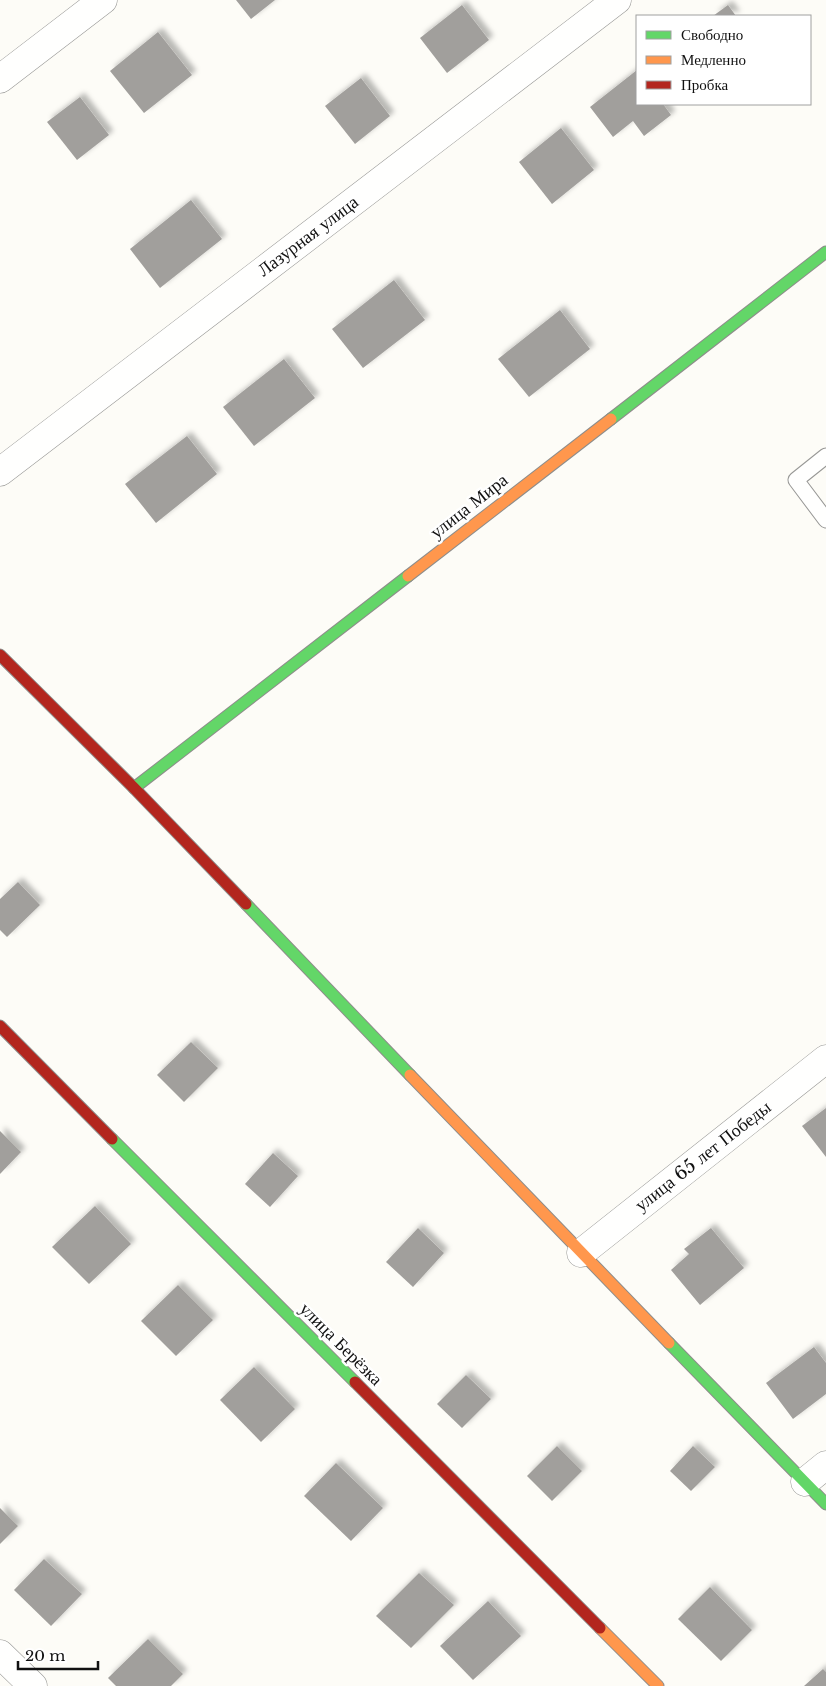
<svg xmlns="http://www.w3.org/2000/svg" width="826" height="1686" viewBox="0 0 826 1686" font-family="'Libre Baskerville',serif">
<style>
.building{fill:#a19f9c;filter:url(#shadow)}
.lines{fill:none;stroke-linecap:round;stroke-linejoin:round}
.lane-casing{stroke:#979795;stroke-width:17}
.street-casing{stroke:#979795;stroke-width:29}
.fast-casing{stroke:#8e8d8b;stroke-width:13}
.slow-casing{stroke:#8e8d8b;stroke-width:13}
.jam-casing{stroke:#8e8d8b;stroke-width:13}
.lane{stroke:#fffffe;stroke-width:15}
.street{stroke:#fffffe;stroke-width:28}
.fast{stroke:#63d668;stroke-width:11}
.slow{stroke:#ff974d;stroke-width:11}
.jam{stroke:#b3261e;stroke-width:11}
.labels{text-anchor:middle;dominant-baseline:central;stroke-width:5;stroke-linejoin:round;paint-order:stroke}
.street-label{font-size:18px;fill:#111;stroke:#fff}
</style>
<defs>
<filter id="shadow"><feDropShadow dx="4.5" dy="-4.5" stdDeviation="2.5" flood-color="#0004"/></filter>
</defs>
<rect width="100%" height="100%" fill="#fdfcf7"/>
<g class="building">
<path d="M236,0H275L251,19Z"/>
<path d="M462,5L489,40L447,73L420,38Z"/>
<path d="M728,5L736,16H713Z"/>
<path d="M158,32L192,75L144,113L110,71Z"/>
<path d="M637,70V104H663L671,115L644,136L633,121L613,137L590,107Z"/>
<path d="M361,78L390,116L355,144L325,106Z"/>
<path d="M80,97L109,135L77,160L47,122Z"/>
<path d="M561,128L594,170L552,204L519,162Z"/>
<path d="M191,200L222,239L160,288L130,249Z"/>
<path d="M394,280L425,320L363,368L332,329Z"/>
<path d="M560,310L590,349L529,397L498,359Z"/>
<path d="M284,359L315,398L254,446L223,407Z"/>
<path d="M187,436L217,474L156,523L125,484Z"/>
<path d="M18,882L40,905L7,937L0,930V899Z"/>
<path d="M191,1042L218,1068L184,1102L157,1075Z"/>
<path d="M826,1108V1157L802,1126Z"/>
<path d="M0,1131L21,1152L0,1174Z"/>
<path d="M273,1153L298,1176L270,1207L245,1184Z"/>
<path d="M95,1206L131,1244L89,1284L52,1247Z"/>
<path d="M418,1228L444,1253L413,1287L386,1262Z"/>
<path d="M711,1228L744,1268L700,1305L671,1270L689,1254L684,1249Z"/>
<path d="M178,1285L213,1320L176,1356L141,1321Z"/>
<path d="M814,1347L826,1363V1394L793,1419L766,1383Z"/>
<path d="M254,1367L295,1409L261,1442L220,1400Z"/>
<path d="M466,1375L491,1399L462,1428L437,1404Z"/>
<path d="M557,1446L582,1471L552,1501L527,1476Z"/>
<path d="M693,1446L715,1467L691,1491L670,1471Z"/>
<path d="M336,1463L383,1508L351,1541L304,1496Z"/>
<path d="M0,1508L18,1526L0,1544Z"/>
<path d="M44,1559L82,1594L51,1626L14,1590Z"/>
<path d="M419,1573L454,1605L411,1648L376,1616Z"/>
<path d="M710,1587L752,1630L721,1661L678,1619Z"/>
<path d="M488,1601L521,1636L473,1680L440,1646Z"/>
<path d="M148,1639L183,1674L171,1686H116L108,1678Z"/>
<path d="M823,1669L826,1672V1686H804Z"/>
</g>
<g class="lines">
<defs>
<path id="lane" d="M826,456L796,480L826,520"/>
<g id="street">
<path d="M0,79L103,0"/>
<path d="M0,472L617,0"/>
<path d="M581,1253L826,1059"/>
<path d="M805,1482L826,1465"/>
<path d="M0,1654L33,1686"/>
</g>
<g id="fast">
<path d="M611,419L826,252"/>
<path d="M134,788L408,576"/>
<path d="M246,904L410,1075"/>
<path d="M112,1139L355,1382"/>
<path d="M669,1343L826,1504"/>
</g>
<g id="slow">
<path d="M408,576L611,419"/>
<path d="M410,1075L669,1343"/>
<path d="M600,1628L658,1686"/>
</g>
<g id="jam">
<path d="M0,655L134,788L246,904"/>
<path d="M0,1026L112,1139"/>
<path d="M355,1382L600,1628"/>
</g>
</defs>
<use href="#lane" class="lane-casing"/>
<use href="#street" class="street-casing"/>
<use href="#fast" class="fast-casing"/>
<use href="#slow" class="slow-casing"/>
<use href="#jam" class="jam-casing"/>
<use href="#lane" class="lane"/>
<use href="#street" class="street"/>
<use href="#fast" class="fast"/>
<use href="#slow" class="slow"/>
<use href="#jam" class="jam"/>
</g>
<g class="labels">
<g class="street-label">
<text transform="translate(308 236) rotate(-37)">Лазурная улица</text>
<text transform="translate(469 506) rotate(-38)">улица Мира</text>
<text transform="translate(703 1156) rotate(-38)">улица 65 лет Победы</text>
<text transform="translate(341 1344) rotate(45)">улица Берёзка</text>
</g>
</g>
<rect x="636" y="15" width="175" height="90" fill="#ffffff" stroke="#a0a0a0"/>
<rect x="646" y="31" width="25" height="8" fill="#63d668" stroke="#a0a0a0"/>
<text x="681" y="40" font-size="15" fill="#111111">Свободно</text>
<rect x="646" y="56" width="25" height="8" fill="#ff974d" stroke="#a0a0a0"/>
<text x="681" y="65" font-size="15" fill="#111111">Медленно</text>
<rect x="646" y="81" width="25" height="8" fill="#b3261e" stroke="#a0a0a0"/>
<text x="681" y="90" font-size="15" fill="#111111">Пробка</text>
<path d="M18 1661v8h80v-8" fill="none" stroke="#111111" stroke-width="2.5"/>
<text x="25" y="1661" font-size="15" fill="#111111" stroke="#ffffff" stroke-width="4" paint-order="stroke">20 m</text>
</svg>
